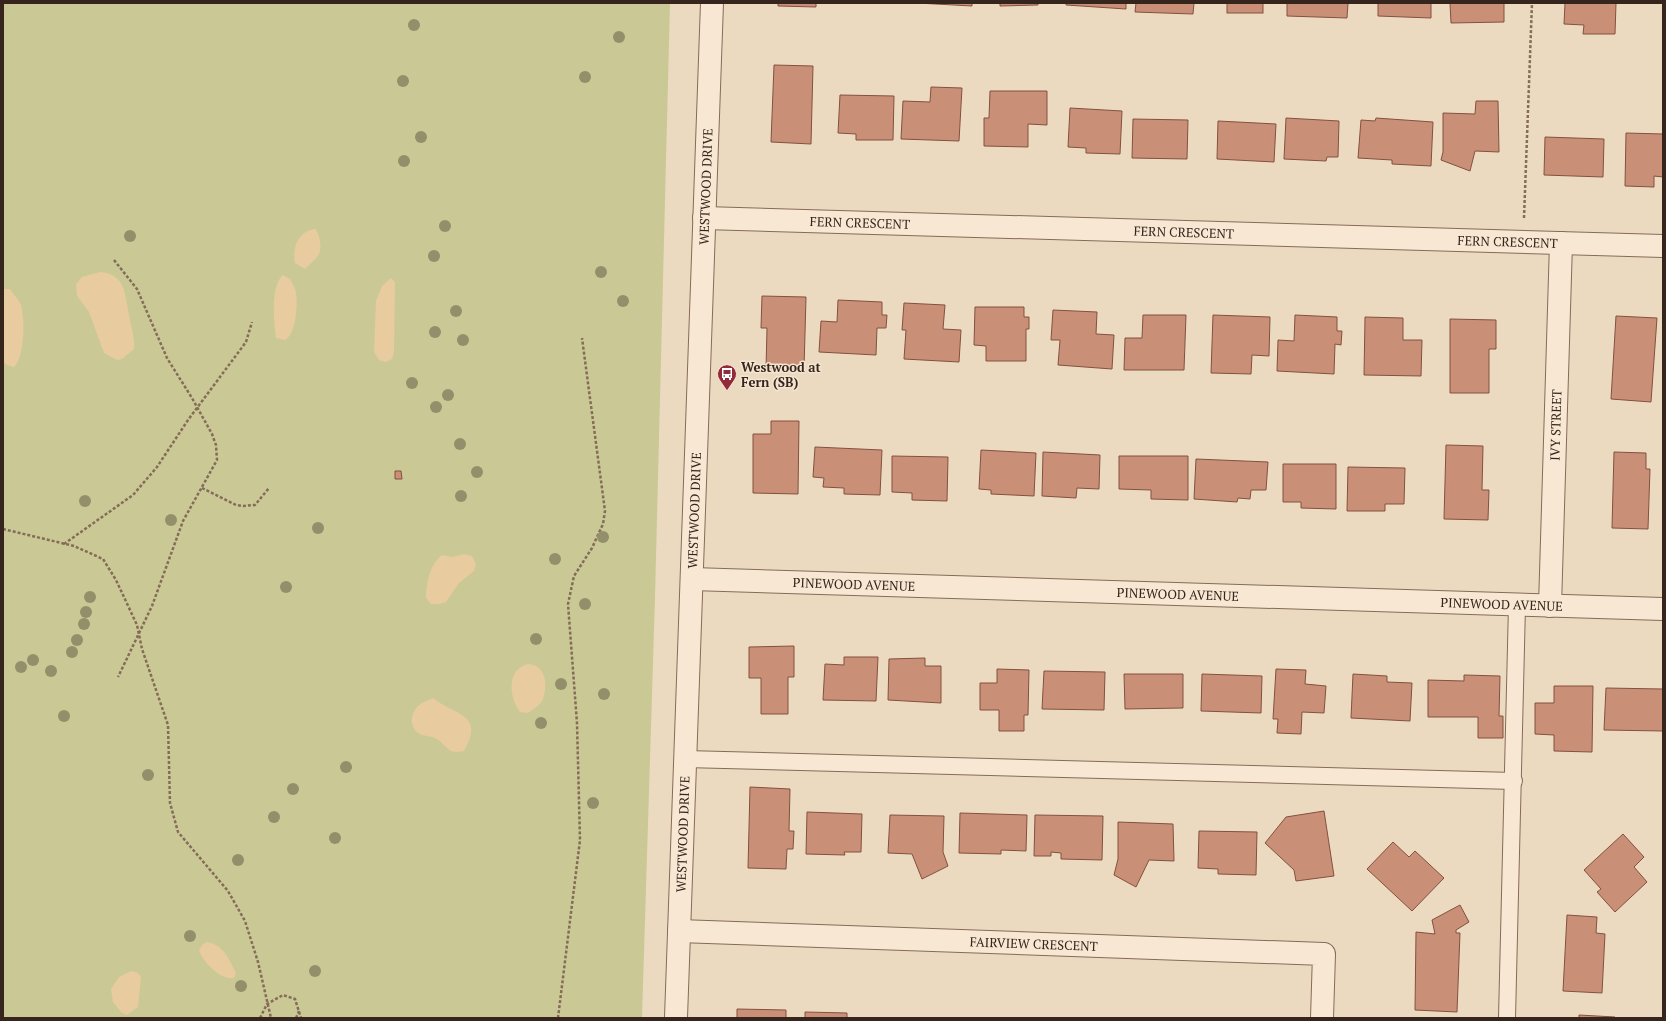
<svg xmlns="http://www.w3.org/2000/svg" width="1666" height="1021" viewBox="0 0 1666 1021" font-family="'PT Serif',serif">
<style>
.green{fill:#cac995}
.sand{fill:#e8cb9e}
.building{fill:#ca8f77;stroke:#83513f}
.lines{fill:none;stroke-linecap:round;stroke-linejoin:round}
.service-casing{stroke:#856b59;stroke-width:18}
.minor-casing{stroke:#856b59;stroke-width:24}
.tertiary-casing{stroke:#856b59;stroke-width:24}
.path{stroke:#856b59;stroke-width:2.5;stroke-dasharray:3 2;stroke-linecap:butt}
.service{stroke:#f8e8d3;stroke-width:16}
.minor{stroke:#f8e8d3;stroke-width:22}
.tertiary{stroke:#f8e8d3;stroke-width:22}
.tree{fill:#938f6a}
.labels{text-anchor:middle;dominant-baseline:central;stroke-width:3;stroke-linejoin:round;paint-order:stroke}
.street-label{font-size:13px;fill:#35251d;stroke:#f4e5d0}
.poi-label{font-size:13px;font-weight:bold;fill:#35251d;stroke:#f4e5d0;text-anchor:start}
</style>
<rect width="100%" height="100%" fill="#ecdac0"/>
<path class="green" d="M3,3H670L655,598L642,1018H3Z"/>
<g class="sand">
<path d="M315,229C320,234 322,248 319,254C316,259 309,265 305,269L295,263C292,248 298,231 315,229Z"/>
<path d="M100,272C126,274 125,295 129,315C131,327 135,337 134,349L122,359L117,360L104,353L89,312L77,296L76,284L82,277Z"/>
<path d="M283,275L290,279C292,283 296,289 296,293C298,306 296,334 285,340L276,338C274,323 270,286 283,275Z"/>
<path d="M391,278L395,282L394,352L392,359L386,362L379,360L374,352L376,301L382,286Z"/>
<path d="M3,289H10C13,294 19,300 21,305C25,319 25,356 14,367L7,365L3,361Z"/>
<path d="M464,554L472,556L476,564L474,571L459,583L446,602L439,604H431L426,598C426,583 430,564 442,555L452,557Z"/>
<path d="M528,664C547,665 548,687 542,701C539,706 532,710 528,713L520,712C509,698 506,669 528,664Z"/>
<path d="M433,698C454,715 486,714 464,751C446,755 447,744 435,738C430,736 424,736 420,734C407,727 411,709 422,703C425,701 430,700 433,698Z"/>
<path d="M207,942C224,945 229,959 236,973L234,978C221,981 202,961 199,950L202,945Z"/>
<path d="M131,971L138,973L141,977L138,1007L127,1015L122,1013L113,1002L111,989L119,977Z"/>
</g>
<g class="building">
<path d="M778,3H816V7L778,6Z"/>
<path d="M917,3H972V6Z"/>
<path d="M1000,3H1038V5L1000,6Z"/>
<path d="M1066,3H1126V9L1066,5Z"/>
<path d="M1136,3H1194L1193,14L1135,12Z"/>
<rect x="1227" y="3" width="36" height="10"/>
<path d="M1287,3H1348L1347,18L1287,16Z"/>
<path d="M1378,3H1431V18L1378,16Z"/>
<path d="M1450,3H1504V22L1451,23Z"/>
<path d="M1565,3H1616L1615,34H1583L1584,25L1564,24Z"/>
<path d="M774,65L813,66L811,144L771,142Z"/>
<path d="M931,87L962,88L959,141L901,139L903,101L930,102Z"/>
<path d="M990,91H1047V125L1028,124V147L984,146V118H989Z"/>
<path d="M840,95L894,96L893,140H856V134L838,133Z"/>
<path d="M1476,101H1498L1499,152L1475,151L1470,171L1441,160L1443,152V113L1475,114Z"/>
<path d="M1070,108L1122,111L1120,154L1086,153V148L1068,147Z"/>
<path d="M1286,118L1339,121L1338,157H1327L1326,161L1284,159Z"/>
<path d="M1376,118L1433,122L1431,166L1392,164V160L1358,158L1361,120L1375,121Z"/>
<path d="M1133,119L1188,120L1187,159L1132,158Z"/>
<path d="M1218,121L1276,124L1274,162L1217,159Z"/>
<path d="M1626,133L1663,134V177L1654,176V187L1625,186Z"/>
<path d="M1545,137L1604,139L1603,177L1544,175Z"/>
<path d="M762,296L806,297L804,369H766L767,328H761Z"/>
<path d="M838,300L882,302V315H887L886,328H877L876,355L819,352L821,321L837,322Z"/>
<path d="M904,303L945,305L943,329L961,330L959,362L904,359L906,330H902Z"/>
<path d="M975,307H1024V317H1029V329H1026V361H986V346L974,345Z"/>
<path d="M1053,310L1097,312L1096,334L1114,335L1112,369L1058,365L1060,340H1051Z"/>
<path d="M1143,315H1186L1184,370H1124L1125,338H1142Z"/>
<path d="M1213,315L1270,317L1269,356L1252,355L1251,374L1211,373Z"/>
<path d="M1295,315L1337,317V331H1342L1341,345L1335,344L1334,374L1277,371L1278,340L1294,341Z"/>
<path d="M1616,316L1657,318L1651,402L1611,399Z"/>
<path d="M1365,317L1403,318V340H1422L1421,376L1364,375Z"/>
<path d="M1450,319L1496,320V349H1489V393H1450Z"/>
<path d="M771,421H799L798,494L753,493V434H771Z"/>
<path d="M1446,445L1483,446L1482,490H1489L1488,520L1444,519Z"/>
<path d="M815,447L882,450L880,495L844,494V488L823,487L824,478L813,477Z"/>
<path d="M981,450L1036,453L1034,496L991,494V490L979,489Z"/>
<path d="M1043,452L1100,455L1099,489L1077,488L1076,498L1042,496Z"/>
<path d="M1614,452L1646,453V469H1650L1648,529L1612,528Z"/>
<path d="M892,456L948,457L947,501L912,500V493L892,492Z"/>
<path d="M1119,456H1188V500L1151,499V490L1119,489Z"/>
<path d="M1196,459L1268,462L1266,490H1251L1250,499L1238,498L1237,502L1194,499Z"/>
<path d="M1283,464H1336V509L1301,508V502H1283Z"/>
<path d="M1348,467L1405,468L1404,504H1385V511H1347Z"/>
<path d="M395,471H401L402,479H395Z"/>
<path d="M794,646V677H788V714H761V678H749V647Z"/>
<path d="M844,657H878L876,701L823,700L825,664L844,665Z"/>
<path d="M925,658V666H941V703L888,700L889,659Z"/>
<path d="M997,669L1029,670L1028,715H1024V731H999V710H980V683H997Z"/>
<path d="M1276,669L1306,670L1305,684L1326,686L1324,713L1302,712L1301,734L1277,733L1278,719H1273Z"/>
<path d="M1044,671L1105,672L1104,710L1042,709Z"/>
<path d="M1124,674H1183V708L1125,709Z"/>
<path d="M1202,674L1262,676L1261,713L1201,711Z"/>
<path d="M1353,674L1387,676V682L1412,683L1410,721L1351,718Z"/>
<path d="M1464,675L1500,676L1499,716H1503V738H1478V717H1428V680L1464,681Z"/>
<path d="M1554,686H1593L1592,752L1554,751V735L1535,734V703H1554Z"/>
<path d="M1606,688L1663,689V731L1604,730Z"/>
<path d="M750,787L790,789L789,831H794L793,849H787L786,869L748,868Z"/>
<path d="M1324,811L1334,876L1296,881L1294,870L1265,843L1286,817Z"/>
<path d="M807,812L862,814L861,852H844L845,855L806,854Z"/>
<path d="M960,813L1027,815L1026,851L1001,850V854L959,853Z"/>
<path d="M890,815L944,816L943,852L948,866L922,879L912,854L888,853Z"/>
<path d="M1035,815L1103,816L1102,860L1061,859V853L1051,852V856H1034Z"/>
<path d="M1118,822L1173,824L1174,861L1149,860L1136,887L1114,875L1118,859Z"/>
<path d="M1199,831L1257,832L1256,875L1218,874V869L1198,868Z"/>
<path d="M1623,834L1644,857L1634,867L1647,882L1615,912L1597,892L1601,889L1584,870Z"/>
<path d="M1393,842L1409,857L1415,851L1444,878L1412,911L1367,869Z"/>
<path d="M1460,905L1469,922L1456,930V933H1460L1457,1012L1415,1010L1416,932L1435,934L1432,920Z"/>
<path d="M1567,915L1597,917L1596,933L1605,934L1602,993L1563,991Z"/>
<path d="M737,1009L786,1010V1018H737Z"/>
<path d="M805,1012L847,1013V1018H805Z"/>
<path d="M1579,1015L1615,1017V1018H1579Z"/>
</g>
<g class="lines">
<defs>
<g id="service">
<path d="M685,759L1514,781"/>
<path d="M1507,1018L1517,605"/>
</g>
<g id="minor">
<path id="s1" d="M704,218L1663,246"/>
<path id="s2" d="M692,579L1663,609"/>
<path id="s3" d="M1550,606L1561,243"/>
<path id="s4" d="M679,931L1324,954L1322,1018"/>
</g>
<g id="tertiary">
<path id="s5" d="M676,1018L712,3"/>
</g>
</defs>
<use href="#service" class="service-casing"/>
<use href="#minor" class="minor-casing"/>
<use href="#tertiary" class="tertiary-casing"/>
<g class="path">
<path d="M1524,218L1532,3"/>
<path d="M114,260L137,289L167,358L192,398L212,434L216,445L217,460L183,521L152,606L118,677"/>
<path d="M202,488L236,505L243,506L255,505L269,488"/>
<path d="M3,529L74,546L103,559L116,580L137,625L142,649L168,725L170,803L178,832L228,891L245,921L258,962L271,1018"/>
<path d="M64,544L133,495L157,467L188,420L246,342L252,322"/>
<path d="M260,1018L267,1004L283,995L295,999L301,1018"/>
<path d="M296,1018L299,1011"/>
<path d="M558,1018L580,840L577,723L568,604L574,576L592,548L603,524L605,511L582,338"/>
</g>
<use href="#service" class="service"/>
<use href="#minor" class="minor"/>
<use href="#tertiary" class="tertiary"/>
</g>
<g class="tree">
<circle cx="414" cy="25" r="6"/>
<circle cx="619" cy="37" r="6"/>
<circle cx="585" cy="77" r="6"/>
<circle cx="403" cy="81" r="6"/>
<circle cx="421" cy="137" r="6"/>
<circle cx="404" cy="161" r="6"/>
<circle cx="445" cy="226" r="6"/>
<circle cx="130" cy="236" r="6"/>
<circle cx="434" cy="256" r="6"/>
<circle cx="601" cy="272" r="6"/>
<circle cx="623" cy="301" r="6"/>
<circle cx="456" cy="311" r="6"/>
<circle cx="435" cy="332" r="6"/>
<circle cx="463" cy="340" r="6"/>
<circle cx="412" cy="383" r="6"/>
<circle cx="448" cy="395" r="6"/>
<circle cx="436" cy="407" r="6"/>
<circle cx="460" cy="444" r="6"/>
<circle cx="477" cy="472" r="6"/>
<circle cx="461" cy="496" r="6"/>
<circle cx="85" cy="501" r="6"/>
<circle cx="171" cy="520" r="6"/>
<circle cx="318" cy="528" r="6"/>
<circle cx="603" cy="537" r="6"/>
<circle cx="555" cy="559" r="6"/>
<circle cx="286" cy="587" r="6"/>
<circle cx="90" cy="597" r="6"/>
<circle cx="585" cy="604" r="6"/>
<circle cx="86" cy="612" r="6"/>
<circle cx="84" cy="624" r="6"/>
<circle cx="536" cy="639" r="6"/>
<circle cx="77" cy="640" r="6"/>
<circle cx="72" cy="652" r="6"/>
<circle cx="33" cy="660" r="6"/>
<circle cx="21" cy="667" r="6"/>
<circle cx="51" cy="671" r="6"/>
<circle cx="561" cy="684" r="6"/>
<circle cx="604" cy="694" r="6"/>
<circle cx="64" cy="716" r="6"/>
<circle cx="541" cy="723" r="6"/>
<circle cx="346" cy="767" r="6"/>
<circle cx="148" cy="775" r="6"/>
<circle cx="293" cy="789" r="6"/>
<circle cx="593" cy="803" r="6"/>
<circle cx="274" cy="817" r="6"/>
<circle cx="335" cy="838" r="6"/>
<circle cx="238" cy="860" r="6"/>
<circle cx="190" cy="936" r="6"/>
<circle cx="315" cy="971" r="6"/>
<circle cx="241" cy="986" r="6"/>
</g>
<defs>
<symbol id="bus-pin" viewBox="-11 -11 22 30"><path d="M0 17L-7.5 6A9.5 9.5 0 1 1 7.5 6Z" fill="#922a39" stroke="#f4e5d0"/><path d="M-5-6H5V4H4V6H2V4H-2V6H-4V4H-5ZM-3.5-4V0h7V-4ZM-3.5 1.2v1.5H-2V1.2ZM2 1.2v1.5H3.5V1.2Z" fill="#fff"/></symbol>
</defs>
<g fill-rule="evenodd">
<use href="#bus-pin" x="716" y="363" width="22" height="30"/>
</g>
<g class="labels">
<g class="street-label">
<text stroke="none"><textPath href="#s5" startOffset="832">WESTWOOD DRIVE</textPath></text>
<text stroke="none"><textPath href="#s1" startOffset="156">FERN CRESCENT</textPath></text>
<text stroke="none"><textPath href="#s1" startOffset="480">FERN CRESCENT</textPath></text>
<text stroke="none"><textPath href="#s1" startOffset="804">FERN CRESCENT</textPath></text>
<text stroke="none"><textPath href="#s3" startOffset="181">IVY STREET</textPath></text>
<text stroke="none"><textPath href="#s5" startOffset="508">WESTWOOD DRIVE</textPath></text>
<text stroke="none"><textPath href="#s2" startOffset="162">PINEWOOD AVENUE</textPath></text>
<text stroke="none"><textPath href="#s2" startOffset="486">PINEWOOD AVENUE</textPath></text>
<text stroke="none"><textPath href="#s2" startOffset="810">PINEWOOD AVENUE</textPath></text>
<text stroke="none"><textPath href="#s5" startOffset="184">WESTWOOD DRIVE</textPath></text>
<text stroke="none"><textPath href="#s4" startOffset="355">FAIRVIEW CRESCENT</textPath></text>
</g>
<g class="poi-label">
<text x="741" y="367">Westwood at<tspan x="741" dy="15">Fern (SB)</tspan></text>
</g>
</g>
<rect width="1666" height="1021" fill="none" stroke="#35251d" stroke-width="8"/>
</svg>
